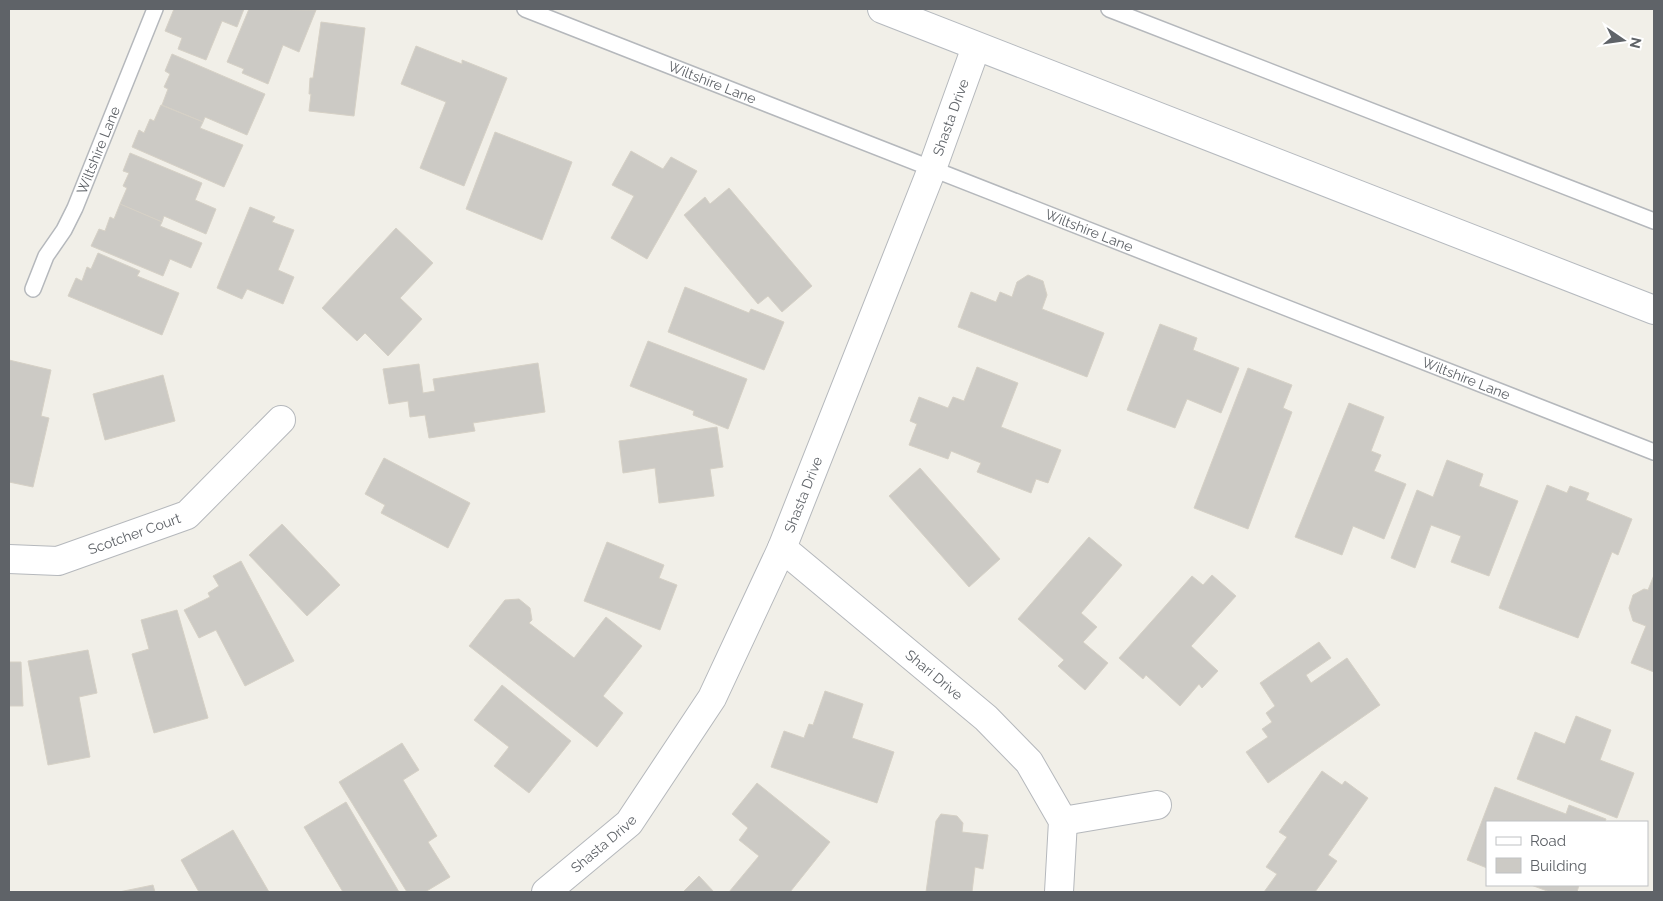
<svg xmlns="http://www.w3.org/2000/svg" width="1663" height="901" viewBox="0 0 1663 901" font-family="Raleway,sans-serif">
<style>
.building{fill:#cccac5;stroke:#d6d1c6}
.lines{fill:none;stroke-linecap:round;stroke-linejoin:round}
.lane-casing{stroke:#b5b8bc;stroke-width:18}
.street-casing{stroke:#b5b8bc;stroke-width:30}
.secondary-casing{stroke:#b6babf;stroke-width:30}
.lane{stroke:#fff;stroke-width:15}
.street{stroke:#fff;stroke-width:28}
.secondary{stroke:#fff;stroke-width:28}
.labels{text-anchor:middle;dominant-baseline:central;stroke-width:5;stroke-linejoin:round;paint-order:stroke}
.street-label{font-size:14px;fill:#5f6368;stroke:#fff}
</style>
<rect width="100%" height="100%" fill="#f1efe8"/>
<g class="building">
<path d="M174,9H244L237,27L222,21L206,60L178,49L182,38L165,31Z"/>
<path d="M249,9L316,10L299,52L283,45L268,84L242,73L244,69L227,62Z"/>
<path d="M321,22L365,28L354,116L309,111L311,94H309L310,78H313Z"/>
<path d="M416,46L462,64V60L507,78L464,186L420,168L446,102L401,84Z"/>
<path d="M172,54L265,94L247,135L205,117L203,122L162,105L168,89L164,87L170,74L165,71Z"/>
<path d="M161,105L203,122L200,128L243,145L224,187L132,147L139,130L144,133L150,119L154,121Z"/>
<path d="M495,132L572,162L542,240L466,209Z"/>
<path d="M631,151L663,169L671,157L697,171L647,259L611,238L634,196L612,185Z"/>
<path d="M130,153L202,183L195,200L216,209L206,234L164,216L162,222L120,204L127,188L123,186L129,173L123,171Z"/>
<path d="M729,188L812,286L782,312L768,296L758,304L684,215L705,197L710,204Z"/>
<path d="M120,204L162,222L160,226L202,243L191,268L170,259L163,276L91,246L99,229L105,231L110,217L114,219Z"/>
<path d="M250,207L275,217L272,222L294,230L278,270L294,277L283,304L247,289L242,299L217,288Z"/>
<path d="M396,228L433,263L400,298L422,319L388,356L365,333L357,341L322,308Z"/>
<path d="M98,253L140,271L137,276L179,293L162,335L68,296L76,278L82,281L87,267L91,269Z"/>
<path d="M1028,275L1043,281L1047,295L1042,309L1104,333L1087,377L958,327L971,292L996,302L1000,292L1012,297L1017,282Z"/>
<path d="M685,287L749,313L751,309L784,322L764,370L668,332Z"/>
<path d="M1160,324L1197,338L1193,350L1239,368L1221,413L1187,399L1175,428L1127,410Z"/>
<path d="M648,341L747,379L728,429L693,415L694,411L630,386Z"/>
<path d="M9,360L51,370L41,416L49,418L33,487L9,482Z"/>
<path d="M538,363L545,412L473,423L475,431L429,438L425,415L410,417L408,401L389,404L383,369L419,364L423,393L435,391L433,379Z"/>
<path d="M977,367L1018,383L1001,427L1061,450L1048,483L1036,479L1031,493L977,472L981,463L951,451L948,459L909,445L917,424L910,421L919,397L948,408L953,397L964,401Z"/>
<path d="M1248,368L1292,385L1283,408L1292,412L1248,529L1194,508Z"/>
<path d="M163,375L175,421L105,440L93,394Z"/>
<path d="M1349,403L1384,417L1371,451L1381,455L1374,471L1406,484L1384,539L1353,526L1342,555L1295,537Z"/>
<path d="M717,427L723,467L710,469L714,496L659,503L655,468L623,473L619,441Z"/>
<path d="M384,458L470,503L448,548L381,513L385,505L365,494Z"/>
<path d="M1447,460L1483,474L1479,486L1518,501L1489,576L1451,562L1461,536L1431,525L1415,568L1391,558L1417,490L1433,497Z"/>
<path d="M920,468L1000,559L969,587L889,496Z"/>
<path d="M1547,485L1567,493L1570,486L1589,493L1586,500L1632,519L1618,555L1612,552L1578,638L1499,608Z"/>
<path d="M282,524L340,585L307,616L249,555Z"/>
<path d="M1089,537L1122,565L1081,613L1097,627L1083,642L1108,663L1085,690L1058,666L1064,660L1018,619Z"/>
<path d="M607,542L664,565L659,578L677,585L660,630L584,601Z"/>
<path d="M241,561L294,661L245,686L216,630L199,638L184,610L210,597L208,593L219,586L213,576Z"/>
<path d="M1212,575L1236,596L1191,646L1218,671L1202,688L1199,684L1180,706L1146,675L1143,679L1119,658L1192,576L1203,585Z"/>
<path d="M1654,575V672L1631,663L1646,626L1633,621L1629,608L1633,595L1644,589L1648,590Z"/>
<path d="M519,599L530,608L532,620L529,623L574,658L606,617L642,646L603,696L623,713L597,747L469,646L505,600Z"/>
<path d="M177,610L208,718L154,733L132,654L149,649L141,620Z"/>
<path d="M1319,642L1331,658L1306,675L1311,683L1347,658L1380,705L1268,783L1246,752L1268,737L1262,729L1272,722L1266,713L1275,706L1260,683Z"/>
<path d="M88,650L97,693L79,697L90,757L48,765L28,661Z"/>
<path d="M9,662H21L23,706H9Z"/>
<path d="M502,685L571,741L529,793L494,766L509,747L474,720Z"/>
<path d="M825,691L863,704L852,738L894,752L877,803L771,767L784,731L804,738L809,724L813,725Z"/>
<path d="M1576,716L1611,730L1600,760L1634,773L1617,818L1517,779L1535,732L1565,744Z"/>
<path d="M402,743L419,770L403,780L437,836L428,842L450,877L425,892H407L339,782Z"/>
<path d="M1322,771L1342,785L1345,781L1368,798L1328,855L1337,861L1315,892H1264L1277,874L1266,867L1287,837L1279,832Z"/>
<path d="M757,783L830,842L790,892H729L759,856L739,840L748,828L732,814Z"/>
<path d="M1495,787L1566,814L1569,805L1606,819L1605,822H1487V868L1467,860Z"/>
<path d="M346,802L399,892H343L304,827Z"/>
<path d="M941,814L957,816L963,823L962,832L988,835L983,869L975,867L972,892H926L936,821Z"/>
<path d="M233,830L269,892H199L181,860Z"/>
<path d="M699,876L714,892H683Z"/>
<path d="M153,885L155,892H119Z"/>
<path d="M1531,885H1579L1577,892H1550Z"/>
</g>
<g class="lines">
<defs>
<g id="lane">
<path id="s1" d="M525,9L1654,452"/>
<path d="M1109,9L1654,221"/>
<path id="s2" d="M33,289L46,256L64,230L75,208L155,9"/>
</g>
<g id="street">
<path id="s3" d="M782,548L986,718L1029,762L1063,821L1059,892"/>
<path id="s4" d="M9,559L58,561L187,515L281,420"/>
<path d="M1063,821L1157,805"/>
<path id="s5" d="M546,892L629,823L712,698L782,548L932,169L976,47"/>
</g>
<path id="secondary" d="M882,9L1654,310"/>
</defs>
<use href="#lane" class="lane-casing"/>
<use href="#street" class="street-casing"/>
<use href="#secondary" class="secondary-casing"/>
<use href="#lane" class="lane"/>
<use href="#street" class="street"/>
<use href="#secondary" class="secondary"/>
</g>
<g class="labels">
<g class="street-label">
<text stroke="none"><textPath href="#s1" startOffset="201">Wiltshire Lane</textPath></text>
<text stroke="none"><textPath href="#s5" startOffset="886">Shasta Drive</textPath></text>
<text stroke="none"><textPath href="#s2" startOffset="154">Wiltshire Lane</textPath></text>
<text stroke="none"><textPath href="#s1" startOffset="606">Wiltshire Lane</textPath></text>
<text stroke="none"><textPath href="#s1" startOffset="1011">Wiltshire Lane</textPath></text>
<text stroke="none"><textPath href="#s5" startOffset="481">Shasta Drive</textPath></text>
<text stroke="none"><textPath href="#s4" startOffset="130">Scotcher Court</textPath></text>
<text stroke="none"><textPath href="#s3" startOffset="198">Shari Drive</textPath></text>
<text stroke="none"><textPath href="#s5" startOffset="75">Shasta Drive</textPath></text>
</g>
</g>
<rect width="1663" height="901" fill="none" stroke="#5f6368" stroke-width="20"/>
<rect x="1486" y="821" width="162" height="65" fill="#ffffff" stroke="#bfc1c3"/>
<rect x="1496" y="837" width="25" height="8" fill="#ffffff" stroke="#bfc1c3"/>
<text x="1530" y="846" font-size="15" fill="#5f6368">Road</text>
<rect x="1496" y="858" width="25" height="15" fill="#cccac5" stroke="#bfc1c3"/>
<text x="1530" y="871" font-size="15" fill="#5f6368">Building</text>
<g transform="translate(1623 40) rotate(103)" stroke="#ffffff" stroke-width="4" paint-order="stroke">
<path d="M0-4L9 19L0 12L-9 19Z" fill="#5f6368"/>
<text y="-8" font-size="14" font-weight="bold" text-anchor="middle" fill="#5f6368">N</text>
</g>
</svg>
